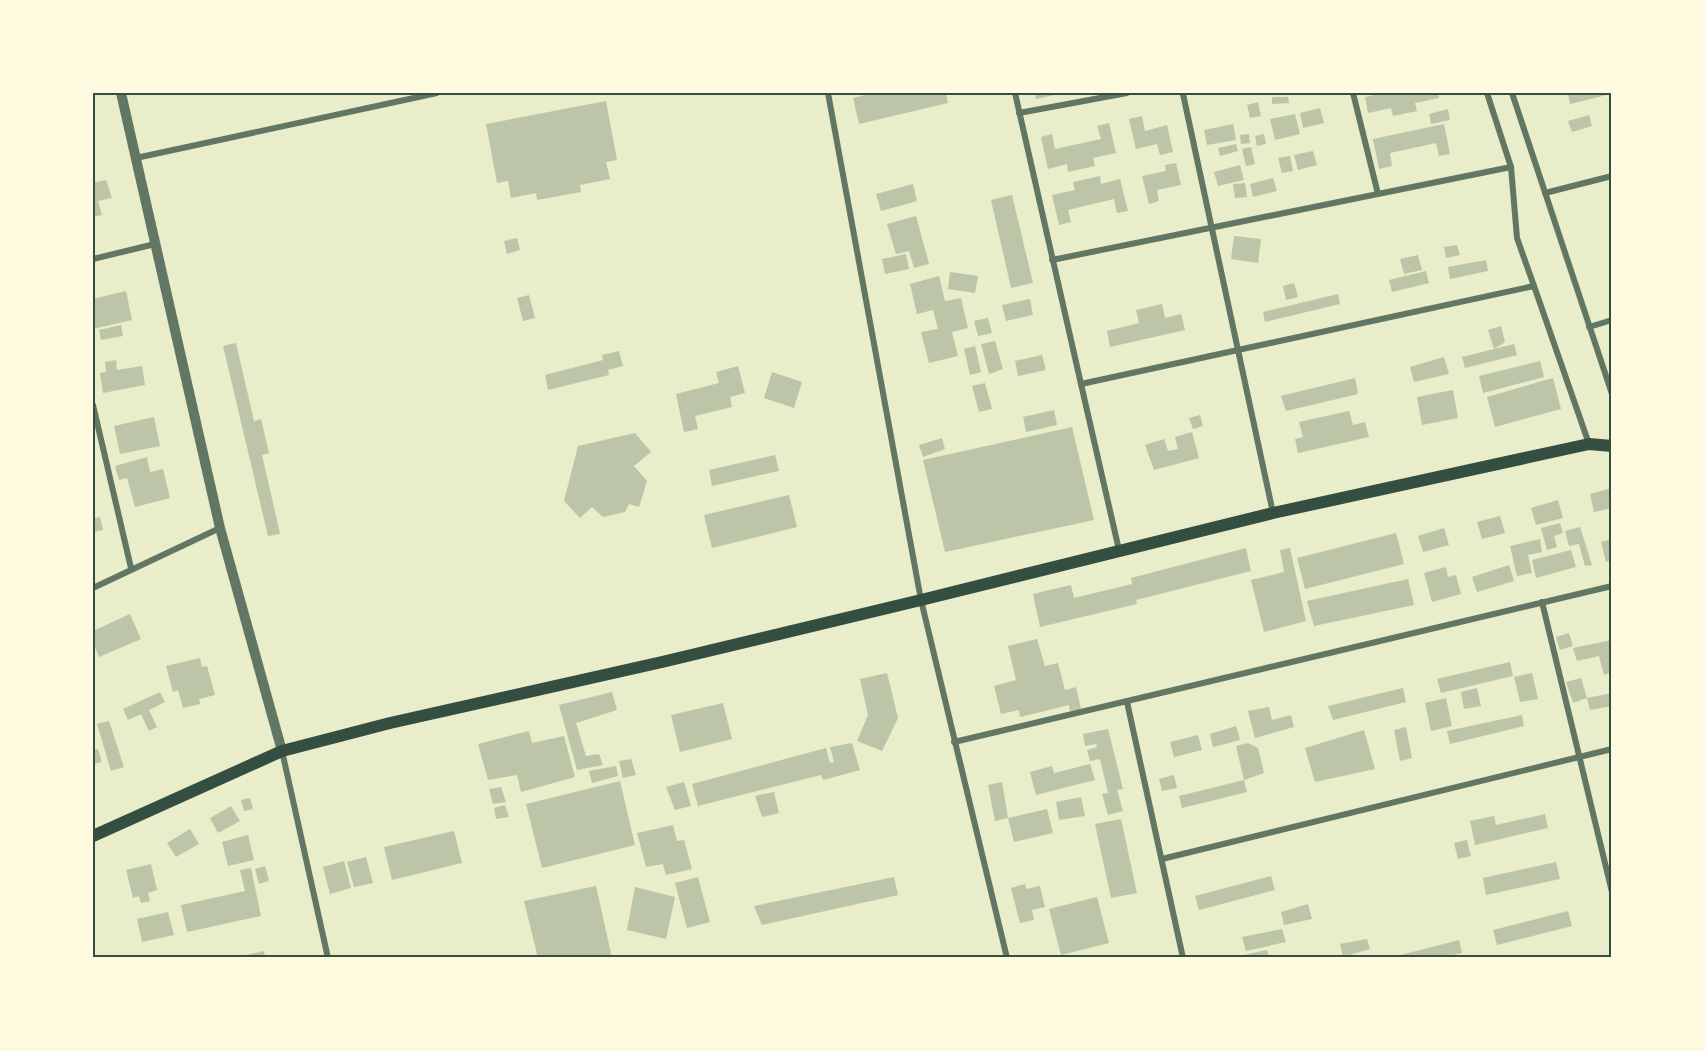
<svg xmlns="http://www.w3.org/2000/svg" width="1705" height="1051" viewBox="0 0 1705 1051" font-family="'Asap Condensed',sans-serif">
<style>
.building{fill:#bcc5a7}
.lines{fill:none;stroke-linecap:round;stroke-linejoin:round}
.minor{stroke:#617663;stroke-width:6}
.tertiary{stroke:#617663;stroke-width:10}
.secondary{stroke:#344e41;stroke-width:12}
.neatline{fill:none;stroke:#344e41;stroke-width:2}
</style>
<rect width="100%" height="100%" fill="#e9edc9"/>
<g class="building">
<path d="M873,93H946L948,103L859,124L853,98Z"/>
<path d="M1035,93H1059V94L1036,99Z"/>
<path d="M1382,93H1438L1439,98L1415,103L1417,111L1393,116L1391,108L1368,113L1365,97Z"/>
<path d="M1568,93H1611V94L1570,104Z"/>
<path d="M1272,97H1288L1289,103L1272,104Z"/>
<path d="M606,101L617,160L606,162L610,179L580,185L581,192L537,200L536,193L511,198L508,181L497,183L486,124Z"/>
<path d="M1258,102L1261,116L1250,118L1247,105Z"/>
<path d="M1320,108L1324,123L1303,128L1300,113Z"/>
<path d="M1448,109L1450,120L1431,124L1429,114Z"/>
<path d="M1295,114L1300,134L1275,140L1270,119Z"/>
<path d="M1589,115L1592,126L1572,132L1568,121Z"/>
<path d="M1142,116L1145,131L1167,125L1173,152L1160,155L1157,144L1136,149L1129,119Z"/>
<path d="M1109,123L1116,153L1093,158L1095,166L1068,172L1067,164L1048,169L1041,137L1052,134L1055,149L1101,139L1097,126Z"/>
<path d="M1233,124L1236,140L1207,145L1204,130Z"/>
<path d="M1444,124L1450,154L1439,156L1436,143L1390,153L1392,166L1379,169L1373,139Z"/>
<path d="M1249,134L1250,143L1241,144L1240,135Z"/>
<path d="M1264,134L1266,144L1257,146L1255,136Z"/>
<path d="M1236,144L1238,151L1220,156L1218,148Z"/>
<path d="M1251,147L1255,164L1246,166L1242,149Z"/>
<path d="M1313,151L1317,165L1298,170L1294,155Z"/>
<path d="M1290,156L1293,171L1282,173L1278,158Z"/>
<path d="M1176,163L1181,185L1157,190L1159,201L1149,204L1142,176L1166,171L1165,165Z"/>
<path d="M1240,165L1244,180L1218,186L1214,172Z"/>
<path d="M1100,176L1101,184L1120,179L1128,211L1117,213L1114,199L1068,210L1071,222L1059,225L1052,195L1075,190L1073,182Z"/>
<path d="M1273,178L1277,191L1253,197L1250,184Z"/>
<path d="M106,180L112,198L98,201L102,215L93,217V183Z"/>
<path d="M1245,183L1247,197L1235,198L1233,184Z"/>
<path d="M913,184L917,201L881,211L876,194Z"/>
<path d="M1012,195L1033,283L1011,288L991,200Z"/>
<path d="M916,216L929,264L914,268L909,251L896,254L887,224Z"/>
<path d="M1234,236L1261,239L1258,263L1231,259Z"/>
<path d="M517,238L520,250L507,254L504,241Z"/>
<path d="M1457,245L1460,255L1446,258L1444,247Z"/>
<path d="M906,254L909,269L885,274L882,259Z"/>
<path d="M1418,255L1422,270L1404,274L1400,259Z"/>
<path d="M1486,260L1488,271L1450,279L1448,267Z"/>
<path d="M1426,271L1429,283L1392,292L1389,280Z"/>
<path d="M950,272L978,276L975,293L948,289Z"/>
<path d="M939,276L945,301L961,298L968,328L952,332L958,356L929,363L921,332L938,329L933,310L917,314L910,284Z"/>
<path d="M1294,283L1298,297L1286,300L1283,286Z"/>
<path d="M126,291L132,320L93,329V299Z"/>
<path d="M1338,294L1340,304L1265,322L1263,312Z"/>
<path d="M529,295L535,318L523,321L517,298Z"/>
<path d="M1030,299L1033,315L1006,321L1002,305Z"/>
<path d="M1162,304L1165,318L1181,314L1185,330L1110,347L1107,331L1139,323L1136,310Z"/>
<path d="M988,318L992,333L978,336L974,321Z"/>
<path d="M121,325L123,336L101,340L99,330Z"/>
<path d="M1501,326L1505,342L1494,349L1488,330Z"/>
<path d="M995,341L1003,369L989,374L981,344Z"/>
<path d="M236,343L254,421L261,419L269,453L262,455L280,534L268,536L223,346Z"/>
<path d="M1514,344L1517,355L1465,368L1462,357Z"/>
<path d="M975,346L981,372L970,375L964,349Z"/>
<path d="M619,351L623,366L608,370L609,375L548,390L545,375L603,360L602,355Z"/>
<path d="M1042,355L1046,370L1018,376L1015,361Z"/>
<path d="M1444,357L1449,374L1414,382L1410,367Z"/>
<path d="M116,360L117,370L142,366L145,385L103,393L100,373L106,372L105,362Z"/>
<path d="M1540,361L1544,377L1483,393L1479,376Z"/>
<path d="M738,366L745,393L730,397L732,407L695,416L698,429L684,432L676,394L719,383L716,372Z"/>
<path d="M772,372L802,382L794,408L764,398Z"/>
<path d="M1355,378L1358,394L1286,411L1281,396Z"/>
<path d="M1553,378L1561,409L1495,427L1487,397Z"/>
<path d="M985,383L992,409L979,412L972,386Z"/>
<path d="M1453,390L1458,418L1422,425L1417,397Z"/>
<path d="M1054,410L1057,425L1026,432L1023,417Z"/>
<path d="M1349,411L1353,425L1365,422L1369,437L1298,453L1295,439L1303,437L1299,422Z"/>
<path d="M1200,415L1203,426L1193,429L1189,418Z"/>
<path d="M154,417L160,446L120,454L114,426Z"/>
<path d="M1072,427L1094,520L945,552L923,460Z"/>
<path d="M1192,432L1199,458L1154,470L1145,445L1164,439L1168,451L1178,449L1175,437Z"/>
<path d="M635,433L651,452L634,466L647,481L639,507L629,504L625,512L603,517L592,507L580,518L564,501L578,446Z"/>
<path d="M942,438L945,449L923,457L919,445Z"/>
<path d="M775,455L779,471L712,486L709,470Z"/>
<path d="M147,457L150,472L163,469L170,498L135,507L127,478L119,480L115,466Z"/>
<path d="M1612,488V508L1594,512L1590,494Z"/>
<path d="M789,495L797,527L712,548L704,515Z"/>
<path d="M1558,500L1563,518L1536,525L1531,508Z"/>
<path d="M1500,516L1505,533L1482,539L1477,522Z"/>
<path d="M100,517L103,530L93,532V519Z"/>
<path d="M1560,523L1563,533L1554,536L1557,547L1547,550L1541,528Z"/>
<path d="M1580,527L1592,565L1585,566L1579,544L1569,546L1565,531Z"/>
<path d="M1444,528L1449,545L1423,552L1418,536Z"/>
<path d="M1396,533L1404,564L1305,589L1297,558Z"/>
<path d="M1540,539L1542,552L1528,555L1532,573L1517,576L1510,546Z"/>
<path d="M1612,539V560L1606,562L1601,542Z"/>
<path d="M1246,548L1251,571L1136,600L1137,604L1040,627L1033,594L1071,585L1074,598L1132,584L1131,578Z"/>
<path d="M1290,548L1306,621L1264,632L1251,580L1284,572L1280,550Z"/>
<path d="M1571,550L1576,567L1536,578L1532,560Z"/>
<path d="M1509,565L1514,581L1477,592L1472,577Z"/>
<path d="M1446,567L1448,577L1456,575L1461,594L1432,602L1424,573Z"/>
<path d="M1408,579L1414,605L1314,626L1307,601Z"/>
<path d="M130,614L141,639L99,657L93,643V631Z"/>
<path d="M1569,633L1573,646L1560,650L1556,637Z"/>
<path d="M1037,639L1045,666L1058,663L1065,690L1076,687L1081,709L1070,711L1069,705L1020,717L1019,710L1001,714L994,686L1016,680L1008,646Z"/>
<path d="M1612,640V672L1604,675L1599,656L1577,661L1573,648Z"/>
<path d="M200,658L202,667L207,666L215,695L199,699L200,704L183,708L178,690L173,692L166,666Z"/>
<path d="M1510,662L1513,676L1441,693L1437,679Z"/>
<path d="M887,673L898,718L882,751L857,741L868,715L860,679Z"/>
<path d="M1532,673L1538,699L1520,702L1514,677Z"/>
<path d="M1581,678L1587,698L1573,703L1566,682Z"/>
<path d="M1403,688L1406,702L1333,720L1328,706Z"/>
<path d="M1477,688L1481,706L1464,709L1461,692Z"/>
<path d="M160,692L165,702L149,710L157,727L149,731L141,714L128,720L123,709Z"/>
<path d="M612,692L617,710L576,723L586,756L599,754L603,765L577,770L559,705Z"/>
<path d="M1612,693V706L1590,710L1587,698Z"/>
<path d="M1446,698L1452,726L1431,731L1425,703Z"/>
<path d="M723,703L732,739L680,752L671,715Z"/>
<path d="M1269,707L1272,720L1291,715L1294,727L1255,738L1248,711Z"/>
<path d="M1522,715L1524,726L1450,744L1447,731Z"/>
<path d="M109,721L124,767L111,771L97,724Z"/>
<path d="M1236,726L1240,740L1213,747L1210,734Z"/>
<path d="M1406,727L1412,758L1400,761L1394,730Z"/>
<path d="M1108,729L1123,789L1117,790L1123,811L1108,815L1102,794L1108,793L1100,759L1090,761L1087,750L1097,747L1096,744L1085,746L1083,734Z"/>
<path d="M1364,730L1375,769L1315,782L1305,748Z"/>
<path d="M529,731L532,743L564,736L575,777L521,792L517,775L488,780L478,744Z"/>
<path d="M1198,735L1202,750L1174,757L1170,742Z"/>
<path d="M852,743L860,770L823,780L821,775L698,806L692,784L826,748L830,763L834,762L830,747Z"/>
<path d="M1248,743L1258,748L1264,773L1244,780L1236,746Z"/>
<path d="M98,749L102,762L93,764V750Z"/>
<path d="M631,759L636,775L623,778L619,761Z"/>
<path d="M1090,764L1095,780L1036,795L1030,772L1052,766L1054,773Z"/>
<path d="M616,766L618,776L592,783L589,771Z"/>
<path d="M1174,775L1177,788L1162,791L1159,779Z"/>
<path d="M1244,780L1247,792L1182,808L1179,796Z"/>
<path d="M620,781L635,845L542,868L526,804Z"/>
<path d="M684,782L691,806L675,810L666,787Z"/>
<path d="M1002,782L1008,818L1047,809L1053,833L1014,842L1008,818L995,821L988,785Z"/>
<path d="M501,787L506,802L493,804L489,789Z"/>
<path d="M774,792L779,813L762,817L755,796Z"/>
<path d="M1081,797L1085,816L1059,820L1056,802Z"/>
<path d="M250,798L253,809L244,811L241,800Z"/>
<path d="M505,805L509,817L496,819L494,808Z"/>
<path d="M231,806L240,821L218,833L210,818Z"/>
<path d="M1545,814L1548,828L1475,845L1470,821L1494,816L1496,825Z"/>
<path d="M1121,819L1137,893L1111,898L1095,824Z"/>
<path d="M673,825L677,841L684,840L692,869L666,875L663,864L646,867L637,833Z"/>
<path d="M190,829L199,844L176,857L167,843Z"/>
<path d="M454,831L462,863L392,880L384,847Z"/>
<path d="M248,835L254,860L228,866L222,842Z"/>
<path d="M1467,840L1471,856L1458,859L1454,843Z"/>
<path d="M366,857L373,883L354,887L347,862Z"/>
<path d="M344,861L351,888L330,894L323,867Z"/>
<path d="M1556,862L1560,879L1486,895L1483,878Z"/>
<path d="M151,864L157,890L148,893L150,901L141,903L139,896L133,898L126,870Z"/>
<path d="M265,866L269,881L259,884L255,869Z"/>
<path d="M251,868L261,916L187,932L181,905L245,891L240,870Z"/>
<path d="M1271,876L1275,890L1199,910L1195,896Z"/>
<path d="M698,877L710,922L687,928L675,883Z"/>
<path d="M894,877L898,895L762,925L754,906Z"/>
<path d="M1025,884L1026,889L1040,886L1045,907L1032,910L1034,920L1020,923L1011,888Z"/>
<path d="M596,886L612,958H538L524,901Z"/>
<path d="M635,887L675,897L666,939L627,930Z"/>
<path d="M1097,897L1109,943L1061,955L1049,909Z"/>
<path d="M1308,904L1312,919L1284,925L1281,912Z"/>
<path d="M1568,911L1572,926L1497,945L1493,930Z"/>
<path d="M168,912L174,935L142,942L137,919Z"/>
<path d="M1282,929L1286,942L1246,951L1242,937Z"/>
<path d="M1367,939L1370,949L1343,957L1340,944Z"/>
<path d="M1459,940L1462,953L1440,958H1389Z"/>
<path d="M1267,950L1269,958H1235V957Z"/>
<path d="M264,951L265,958H237V957Z"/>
</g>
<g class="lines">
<g class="minor">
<path d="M828,93L921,600L1007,958"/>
<path d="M1015,93L1081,384L1534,286L1517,238L1511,167L1487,93"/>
<path d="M1353,93L1378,194"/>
<path d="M1512,93L1612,394"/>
<path d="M1183,94L1273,513"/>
<path d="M1019,113L1127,93"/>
<path d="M136,158L437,93"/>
<path d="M1545,193L1612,176"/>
<path d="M93,259L155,244"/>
<path d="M1052,260L1511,167"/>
<path d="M1534,286L1589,444"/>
<path d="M1589,327L1612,320"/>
<path d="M1081,384L1119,550"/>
<path d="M93,405L131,568"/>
<path d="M93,588L220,528"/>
<path d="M1542,602L1612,892"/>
<path d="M1127,702L1183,958"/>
<path d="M954,742L1612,586"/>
<path d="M282,751L328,958"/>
<path d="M1162,859L1612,749"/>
</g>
<path class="tertiary" d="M121,93L220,528L282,751"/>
<path class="secondary" d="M93,836L282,751L390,723L662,662L921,600L1273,513L1589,444L1612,446"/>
</g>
<rect width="1705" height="1051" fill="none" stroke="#fefae0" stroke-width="189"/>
<rect x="94" y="94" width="1516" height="862" class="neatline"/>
</svg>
